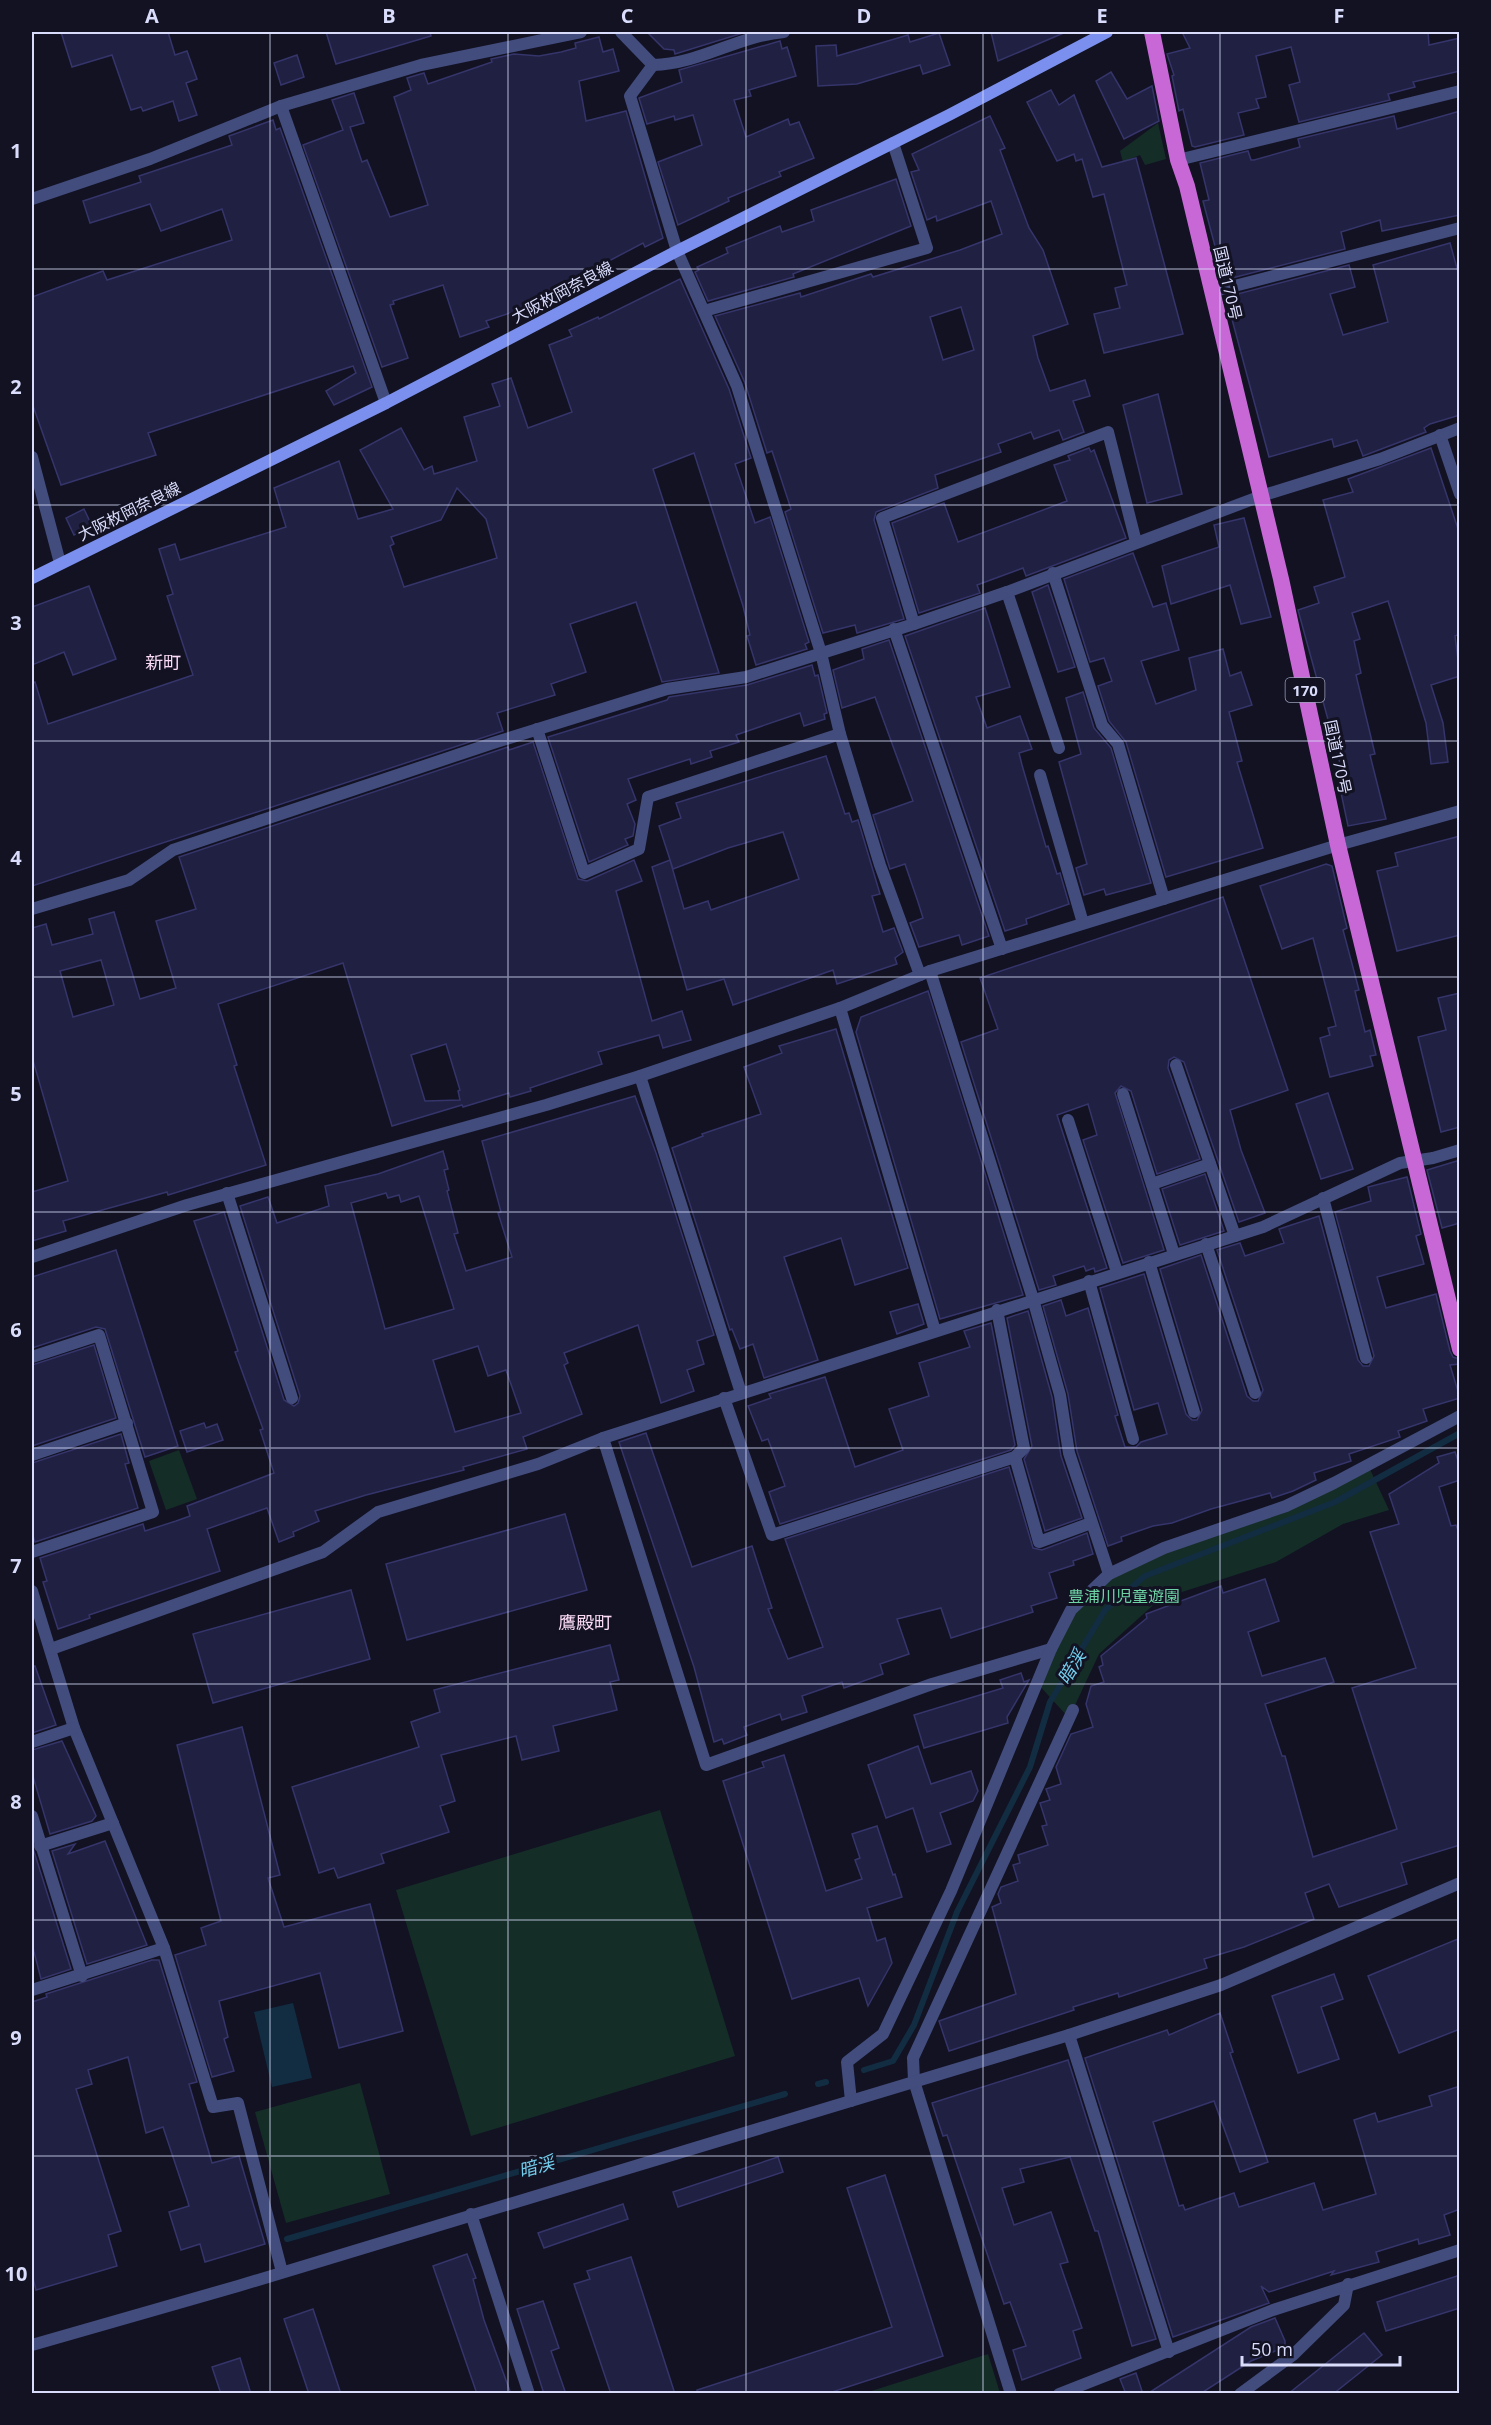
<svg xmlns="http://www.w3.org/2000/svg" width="1491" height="2425" viewBox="0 0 1491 2425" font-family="'Open Sans','Noto Sans JP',sans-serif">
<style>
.green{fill:#152d27}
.water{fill:#122d41}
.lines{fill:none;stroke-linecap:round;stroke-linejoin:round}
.stream{stroke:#122d41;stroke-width:6}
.building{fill:#202042;stroke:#35356b;stroke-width:1.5;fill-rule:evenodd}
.minor{stroke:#424c7d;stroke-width:12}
.tertiary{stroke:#424c7d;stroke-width:12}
.secondary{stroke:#7b90ee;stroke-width:12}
.trunk{stroke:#c768d6;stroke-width:16}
.grid{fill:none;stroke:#d9dcfa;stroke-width:1.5;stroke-opacity:0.55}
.labels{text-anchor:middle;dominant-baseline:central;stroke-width:6;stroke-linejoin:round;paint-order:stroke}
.shield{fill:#121223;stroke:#9d9fba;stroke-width:1.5}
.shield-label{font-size:15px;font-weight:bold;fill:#d9dcfa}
.street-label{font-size:16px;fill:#d9dcfa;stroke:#121223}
.park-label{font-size:16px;fill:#6dd2a4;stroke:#121223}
.neighbourhood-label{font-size:18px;fill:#fadaf5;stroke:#121223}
.water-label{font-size:18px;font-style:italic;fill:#73ceed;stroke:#121223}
.neatline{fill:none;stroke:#d9dcfa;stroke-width:2}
.grid-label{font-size:20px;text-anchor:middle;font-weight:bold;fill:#d9dcfa}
</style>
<rect width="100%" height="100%" fill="#121223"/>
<g class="green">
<path d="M1158,123L1166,159L1145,165L1140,155L1123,162L1120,151Z"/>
<path d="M179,1450L197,1499L166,1510L149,1461Z"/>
<path d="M1368,1465L1389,1510L1343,1524L1276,1562L1160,1599L1099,1654L1069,1718L1037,1683L1070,1613L1109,1574L1282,1507Z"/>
<path d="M660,1810L735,2056L471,2136L396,1890Z"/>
<path d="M360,2083L390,2194L286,2223L255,2112Z"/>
<path d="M988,2354L1000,2393H865Z"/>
</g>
<path class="water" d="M293,2003L312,2078L272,2087L254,2012Z"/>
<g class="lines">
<g class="stream">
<path d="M864,2070L893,2061L914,2025L957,1912L1030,1767L1050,1702L1105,1610L1145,1576L1335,1502L1460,1433"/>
<path d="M818,2084L826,2082"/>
<path d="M287,2239L785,2094"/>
</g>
</g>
<g class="building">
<path d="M61,32H168L175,55L187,51L197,79L186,83L197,115L179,121L173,101L143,111L141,107L131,110L112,55L72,67Z"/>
<path d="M326,32H430L431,36L336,64Z"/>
<path d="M647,32H746L675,54L674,50L664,49Z"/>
<path d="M991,32H1066L998,61Z"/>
<path d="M1182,32H1428L1429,45L1460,38V71L1413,82L1415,87L1388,94L1390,100L1299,122L1289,85L1300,82L1291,47L1256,56L1266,97L1256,99L1259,108L1238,113L1244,135L1195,147L1192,146L1183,109L1179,111L1172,76L1174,75L1167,54L1190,48Z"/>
<path d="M939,33L950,65L923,74L920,65L857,84L818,86L816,46L836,45L837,56L908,35L910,42Z"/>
<path d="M599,37L603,52L613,49L619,71L579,81L586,121L626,111L663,238L645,247L643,243L588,272L590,275L519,310L486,321L489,327L460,337L443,285L393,301L394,304L390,305L408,358L382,367L303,145L343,130L332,100L354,93L364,123L350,127L362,162L367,160L390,217L428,205L394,97L411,90L407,78L424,73L428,84L492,62L491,59L514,54L539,56L561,52L576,48L575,43Z"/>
<path d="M780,41L782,49L787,47L796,76L749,90L751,96L734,100L746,137L788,119L790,125L799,122L814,158L779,172L781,176L728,198L729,201L678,225L658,162L702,145L693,115L675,120L674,116L647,124L639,98L682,82L679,70Z"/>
<path d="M297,55L304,77L281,85L274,63Z"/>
<path d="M1111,72L1127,99L1152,86L1159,121L1124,139L1096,81Z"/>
<path d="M1051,90L1059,105L1074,95L1102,167L1136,158L1183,334L1104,353L1094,314L1120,308L1115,288L1127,285L1104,194L1093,197L1082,159L1076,161L1074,154L1057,161L1027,102Z"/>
<path d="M1460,111V215L1382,231L1380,220L1341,232L1345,249L1224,280L1203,201L1209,200L1200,163L1248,151L1251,160H1254L1300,147L1298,139L1394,116L1397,129Z"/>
<path d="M990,116L1005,148L1000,150L1029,228L1043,250L1068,324L1033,336L1038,358L1050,391L1085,380L1090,396L1073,401L1084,432L1063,440L1059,430L1034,439L1031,432L998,444L1001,452L935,475L938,488L876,512L874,520L904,619L857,633L855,625L823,633L785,512L791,509L772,451L767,453L745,383L715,316L800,293L801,297L871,274L873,277L960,250L1002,234L991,201L937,221L936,216L927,220L911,172L919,170L912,154ZM961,307L974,350L943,360L930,317Z"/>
<path d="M273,120L276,130L280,128L372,387L334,405L326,391L356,373L353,366L148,433L156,455L61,485L32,403V297L103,271L107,280L232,240L222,209L161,231L150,204L90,223L83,201L141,182L139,176L232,145L229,136Z"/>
<path d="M896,179L911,226L793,274L794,277L708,301L695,272L699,270L697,267L728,253L726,248L780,226L782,232L814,221L811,210Z"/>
<path d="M1450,243L1460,279V415L1430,424L1424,428L1426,432L1363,456L1357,440L1334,447L1332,439L1269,457L1226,297L1349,265L1355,287L1330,294L1343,335L1388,322L1373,265Z"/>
<path d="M680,279L729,389L751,458L735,464L755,523L770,517L809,642L805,644L807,649L756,665L747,636L750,635L743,606L694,453L653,469L719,673L662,682L636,602L570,624L586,672L551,684L555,695L497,713L503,731L32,886V683L35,682L48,724L193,675L167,596L173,594L159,549L175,544L180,560L286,527L274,488L339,461L358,519L393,509L360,450L401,428L424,470L432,466L434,474L477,461L464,417L500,406L492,384L511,378L528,428L572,412L549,345L572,336L569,330L598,317L599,319ZM457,488L486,519L497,558L404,587L390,546L394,544L391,537L441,520Z"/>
<path d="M1158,394L1182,494L1147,503L1123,405Z"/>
<path d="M1089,448L1091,452L1094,450L1126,538L1026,576L1023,568L977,585L980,593L919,613L892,523L944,503L958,542L1067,501L1054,465L1070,460L1068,456Z"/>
<path d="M1431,448L1460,535V634L1455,636L1460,676L1431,685L1443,723L1448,762L1431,764L1426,723L1388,601L1352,613L1360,639L1354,641L1361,673L1356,675L1375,754L1370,755L1386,819L1348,826L1336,769L1341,767L1298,610L1319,603L1314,587L1345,577L1323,500L1353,492L1348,479Z"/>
<path d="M84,509L92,526L74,535L66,518Z"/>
<path d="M1244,518L1271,617L1241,624L1230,585L1171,604L1162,566L1219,547L1214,525Z"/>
<path d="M1133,553L1153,607L1166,603L1179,650L1141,661L1156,704L1196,690L1189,658L1223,649L1230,676L1241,672L1252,705L1229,712L1242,761L1237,762L1263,848L1166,877L1126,742L1109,721L1098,686L1112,681L1104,658L1090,662L1064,579Z"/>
<path d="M1048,585L1075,667L1058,672L1032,592Z"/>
<path d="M89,586L116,659L73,675L64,652L32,665V607Z"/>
<path d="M985,608L1010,687L976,697L987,728L1020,716L1032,749L1019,753L1022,765L1046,847L1048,846L1057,874L1060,873L1069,904L1026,919L1027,924L1005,931L905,636Z"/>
<path d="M889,640L989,936L962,945L959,935L919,947L910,923L923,918L918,902L905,864L890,869L873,815L913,801L875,697L842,708L833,670L864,659L862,649Z"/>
<path d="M812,665L815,676L818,675L827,713L824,714L825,719L804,726L800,713L736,735L739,742L710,751L712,757L691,764L690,759L628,779L636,800L627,804L635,824L633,836L625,839L628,845L589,862L548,737L667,700L669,697L747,685Z"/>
<path d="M1083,692L1094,728L1111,748L1151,883L1106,895L1104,889L1084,895L1076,868L1087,864L1059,762L1081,754L1066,698Z"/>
<path d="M533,742L578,879L587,881L634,860L642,881L616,891L652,1021L682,1011L691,1040L663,1048L659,1035L598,1052L602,1064L530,1088L531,1091L510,1097L509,1093L463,1107L462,1105L392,1126L343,963L218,1004L237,1065L234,1066L266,1165L168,1195L167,1192L63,1221L66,1231L32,1241V1192L68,1181L32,1057V928L46,924L52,945L93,934L89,919L114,912L140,999L176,988L156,921L196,909L179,857L496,751L508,747L509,750ZM101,960L114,1005L73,1017L60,971ZM446,1044L460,1090L458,1091L460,1100L425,1101L411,1055Z"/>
<path d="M826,756L845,814L849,813L852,822L858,820L880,894L872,896L883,932L894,928L903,952L895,958L897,964L837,984L833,970L733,1005L724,979L687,990L652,867L670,860L684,909L708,901L711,910L799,879L783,832L728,848L673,869L659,826L681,818L676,803Z"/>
<path d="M1460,836V935L1397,951L1377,871L1398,866L1395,853Z"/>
<path d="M1326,864L1332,866L1347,928L1343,930L1359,990L1355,991L1365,1032L1370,1030L1376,1055L1370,1056L1373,1066L1330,1077L1320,1038L1330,1035L1328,1028L1336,1026L1313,938L1282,949L1260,886Z"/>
<path d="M1223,897L1288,1090L1230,1110L1241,1150L1265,1213L1239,1222L1184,1062L1174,1057L1169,1060L1168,1068L1200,1159L1157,1174L1131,1091L1121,1086L1115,1093L1164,1250L1123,1263L1083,1140L1097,1135L1088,1104L1057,1115L1107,1268L1095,1272L1094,1268L1086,1271L1084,1266L1053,1276L1056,1285L1039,1290L961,1042L998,1029L980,978Z"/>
<path d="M928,991L1023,1295L940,1319L856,1032L861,1017Z"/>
<path d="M1460,993V1127L1441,1132L1418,1037L1446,1030L1438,998Z"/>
<path d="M836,1029L908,1268L855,1285L841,1238L784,1257L818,1360L764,1378L753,1344L740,1349L732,1329L730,1330L672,1148L703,1136L702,1134L761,1114L744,1067L782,1053L779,1046Z"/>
<path d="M1328,1093L1353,1169L1321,1179L1296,1104Z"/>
<path d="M635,1096L656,1153L714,1335L697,1341L704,1364L687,1370L694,1391L661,1403L638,1325L564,1353L568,1363L564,1365L582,1414L523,1437L527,1449L463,1467L464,1470L366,1495L315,1511L319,1521L293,1532L294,1536L279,1542L267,1508L207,1529L220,1571L89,1615L90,1618L58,1629L43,1582L47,1581L40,1558L143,1524L145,1531L176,1521L190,1516L187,1506L274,1473L260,1430L263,1429L235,1352L238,1351L194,1221L224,1212L284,1400L294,1406L298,1403L300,1396L240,1206L268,1197L277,1223L329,1206L325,1186L378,1174L443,1151L448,1169L444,1170L449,1190L447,1191L458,1233L454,1234L466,1271L512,1257L498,1213L501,1212L482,1141ZM386,1193L388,1198L399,1195L401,1202L419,1196L454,1309L385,1329L351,1203ZM478,1346L488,1376L506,1370L521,1413L455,1432L433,1360Z"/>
<path d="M1460,1160V1223L1442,1228L1427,1170Z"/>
<path d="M1205,1174L1224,1231L1180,1245L1162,1189Z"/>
<path d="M1407,1177L1421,1234L1416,1236L1424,1264L1377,1277L1386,1308L1436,1294L1450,1351L1453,1357L1460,1359V1364L1450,1365L1460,1398L1423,1409L1427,1421L1398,1431L1400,1437L1349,1454L1351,1461L1314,1473L1316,1480L1293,1491L1272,1498L1270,1493L1211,1509L1172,1523L1153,1526L1121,1537L1122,1541L1108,1546L1077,1451L1068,1394L1043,1306L1061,1300L1066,1316L1088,1308L1118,1415L1115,1416L1125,1447H1136L1141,1442L1167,1434L1158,1403L1134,1410L1100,1288L1144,1274L1186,1414L1192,1420H1197L1202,1410L1160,1269L1201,1255L1247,1396L1253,1401H1258L1263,1390L1217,1250L1240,1243L1245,1256L1284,1243L1279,1229L1319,1216L1358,1360L1363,1366H1369L1374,1356L1335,1212L1371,1201L1368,1187Z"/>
<path d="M116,1250L178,1446L145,1457L105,1329L96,1327L32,1348V1277Z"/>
<path d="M918,1304L924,1324L897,1334L890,1312Z"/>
<path d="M1028,1311L1052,1397L1061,1456L1082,1518L1045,1531L1024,1459L1032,1446L1007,1318Z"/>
<path d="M991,1323L1015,1445L1011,1450L780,1524L769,1492L785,1486L768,1439L762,1441L748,1406L771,1398L769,1394L825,1377L855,1467L903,1450L889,1409L929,1396L919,1363L970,1347L964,1331Z"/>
<path d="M94,1345L116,1418L32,1446V1365Z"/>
<path d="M204,1423L206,1428L217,1424L223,1440L187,1452L180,1431Z"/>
<path d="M646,1433L692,1567L752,1546L772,1608L768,1609L788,1659L823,1647L785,1539L1009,1467L1033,1548L1042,1550L1087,1533L1093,1554L1073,1561L1074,1565L1049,1573L1057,1598L1031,1606L1033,1612L951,1638L941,1608L897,1619L909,1654L880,1664L883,1674L844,1688L842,1682L802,1696L807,1712L782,1720L780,1714L744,1727L747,1735L724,1744L722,1739L714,1742L694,1667L619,1442Z"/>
<path d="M121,1434L129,1463L125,1464L138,1508L35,1542L32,1533V1463Z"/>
<path d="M1455,1452L1460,1467V1480L1439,1487L1451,1526L1456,1525L1460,1535V1845L1401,1863L1407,1884L1339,1907L1329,1884L1305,1893L1314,1919L1244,1947L1204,1959L1207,1968L1119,1997L1118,1993L1073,2007L1074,2010L949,2051L939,2021L1016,1994L992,1907L1001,1903L998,1894L1001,1887L1018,1881L1013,1865L1020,1863L1018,1855L1048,1845L1042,1826L1047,1825L1040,1803L1050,1800L1046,1789L1061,1784L1056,1767L1071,1734L1093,1727L1086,1704L1091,1686L1104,1682L1099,1667L1103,1665L1101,1656L1147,1618L1146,1614L1221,1586L1223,1593L1265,1579L1279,1621L1248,1632L1262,1676L1325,1658L1334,1682L1265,1704L1282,1756H1285L1313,1857L1397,1829L1352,1688L1416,1668L1370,1532L1399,1524L1389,1494L1439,1463L1437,1457Z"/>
<path d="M565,1514L587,1590L407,1640L386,1564Z"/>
<path d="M351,1590L370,1659L213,1703L193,1634Z"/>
<path d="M610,1645L619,1680L610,1682L617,1710L553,1726L559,1751L522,1760L516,1736L441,1755L455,1801L440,1806L449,1832L381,1854L384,1863L338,1878L334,1868L319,1873L292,1787L419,1747L411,1722L440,1712L434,1690Z"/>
<path d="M35,1666L56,1725L32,1733V1667Z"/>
<path d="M1021,1673L1024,1682L1029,1680L1007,1717L1008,1723L924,1748L914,1715L1003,1688L1000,1680Z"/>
<path d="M242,1727L280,1875L268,1878L284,1927L370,1904L403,2031L339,2048L320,1973L219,2001L228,2037L224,2039L234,2071L212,2077L175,1955L206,1945L201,1928L221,1921L177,1745Z"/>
<path d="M62,1741L96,1816L92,1821L50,1834L32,1773V1750Z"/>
<path d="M918,1746L931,1784L971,1771L978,1791L973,1801L940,1813L951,1844L927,1852L913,1808L886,1818L868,1765Z"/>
<path d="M784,1755L826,1891L862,1879L855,1860L860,1858L852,1834L877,1826L893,1875L895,1874L902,1897L867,1908L877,1941L885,1938L892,1963L868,2006L859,1978L792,1999L723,1781L764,1767L762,1762Z"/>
<path d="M105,1841L147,1945L87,1964L52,1851L75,1844L68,1854Z"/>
<path d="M32,1845L71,1969L41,1979L32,1944Z"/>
<path d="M1460,1938V2029L1399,2053L1368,1976Z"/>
<path d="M152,1960H159L197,2082L189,2084L212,2163L239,2156L265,2244L205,2262L200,2244L181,2250L169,2212L189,2206L187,2199L163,2127L146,2133L128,2057L88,2070L92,2084L76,2089L121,2231L108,2235L117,2266L36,2290L32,2274V2002L47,1997L46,1994Z"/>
<path d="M1334,1974L1343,1999L1321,2007L1339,2059L1298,2073L1272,1996Z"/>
<path d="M1220,2013L1233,2052L1230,2053L1268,2162L1240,2172L1214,2101L1153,2122L1179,2206L1183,2205L1185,2210L1234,2193L1239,2207L1314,2183L1323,2210L1376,2194L1354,2120L1375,2113L1378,2122L1432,2106L1429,2096L1460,2086V2209L1444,2215L1450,2235L1419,2244L1418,2239L1376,2252L1379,2262L1331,2275L1334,2271L1269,2292L1261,2286L1269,2303L1173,2337L1085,2058L1167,2030L1169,2035Z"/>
<path d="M1068,2060L1156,2339L1132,2346L1098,2231H1095L1070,2157L1020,2169L1024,2182L1002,2188L1014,2225L1051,2212L1068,2262L1060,2264L1082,2328L1073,2331L1081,2358L1022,2380L1013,2350L1026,2346L1010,2302L1004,2304L947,2135L943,2136L932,2103Z"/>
<path d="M778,2157L783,2172L678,2207L673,2192Z"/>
<path d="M885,2175L943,2356L826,2394H697V2390L892,2327L847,2188Z"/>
<path d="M623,2204L628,2219L544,2248L538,2233Z"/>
<path d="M467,2254L476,2278L473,2279L484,2320L511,2394H477L433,2266Z"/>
<path d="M631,2257L675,2394H611L574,2284L590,2279L587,2271Z"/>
<path d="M1460,2275V2308L1386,2331L1377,2302Z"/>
<path d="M543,2301L559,2348L551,2351L566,2394H544L517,2309Z"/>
<path d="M313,2309L341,2394H309L284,2319Z"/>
<path d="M1275,2318L1285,2341V2347L1251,2361L1200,2394H1147L1251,2327Z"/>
<path d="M1364,2333L1382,2355L1333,2394H1288Z"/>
<path d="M240,2358L251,2394H221L212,2367Z"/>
<path d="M1136,2373L1143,2394H1126L1120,2379Z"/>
</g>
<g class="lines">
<g class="minor">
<path d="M621,32L653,65C700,64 737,36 784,32"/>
<path d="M653,65L630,96L677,251L737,386L821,653L840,734L880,865L920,975"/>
<path d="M281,106L386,403"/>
<path d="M1178,160L1460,91"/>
<path d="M32,199L150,159L281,106L421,65L581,32"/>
<path d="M1211,292L1460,228"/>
<path d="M704,311L927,248L893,143"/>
<path d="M1440,435L1460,494"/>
<path d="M32,457L60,563"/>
<path d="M1053,573L1102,725L1118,744L1164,899"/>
<path d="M1007,592L1059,748"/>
<path d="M914,624L882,518L1108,432L1136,542"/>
<path d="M894,629L1002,949"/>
<path d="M537,729L584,873L639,849L648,797L840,734"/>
<path d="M1040,775L1083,923"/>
<path d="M1338,845L1460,811"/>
<path d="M32,909L129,880L173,850L493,743L667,689L746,677L914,624L1007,592L1261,496L1380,459L1460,428"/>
<path d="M930,971L1033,1299L1060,1395L1069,1453L1109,1574"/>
<path d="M840,1008L935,1331"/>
<path d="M1176,1065L1235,1236"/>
<path d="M640,1076L741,1393"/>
<path d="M1123,1094L1174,1254"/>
<path d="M1068,1120L1117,1272"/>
<path d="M1152,1184L1210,1164"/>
<path d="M227,1193L292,1398"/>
<path d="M1323,1198L1366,1358"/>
<path d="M1206,1244L1255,1393"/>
<path d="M1149,1262L1194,1412"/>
<path d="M1089,1281L1133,1439"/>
<path d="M32,1357L99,1335L153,1512L32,1552"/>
<path d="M724,1398L772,1535L1015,1457L1024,1448L997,1310"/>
<path d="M603,1438L706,1765L932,1684L1051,1649"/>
<path d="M32,1455L127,1423"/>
<path d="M1015,1457L1039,1542L1091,1523"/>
<path d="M32,1591L74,1728L164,1948L213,2107L238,2103L282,2272"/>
<path d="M51,1649L323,1552L378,1512L538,1464L603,1438L1263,1227L1400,1163L1433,1158L1460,1150"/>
<path d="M32,1742L74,1728"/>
<path d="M32,1816L82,1976"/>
<path d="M40,1846L113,1823"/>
<path d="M32,1990L164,1948"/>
<path d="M1069,2035L1169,2352"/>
<path d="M851,2101L847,2062L883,2034L951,1891L1051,1649L1071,1610L1109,1574L1164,1548L1286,1506L1334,1483L1460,1416"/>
<path d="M471,2214L529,2394"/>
<path d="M1011,2394L914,2081L913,2058L1073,1710"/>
<path d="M1059,2394L1273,2310L1460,2250"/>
<path d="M1240,2394L1293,2355L1344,2305L1348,2284"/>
</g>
<g class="tertiary">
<path d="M32,1257L187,1205L546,1105L640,1076L840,1008L930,971L1338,845"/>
<path d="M32,2345L238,2286L1069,2035L1221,1985L1460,1883"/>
</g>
<path class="secondary" d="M32,578L386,403L677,251L949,115L1107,32"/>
<path class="trunk" d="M1152,32L1178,160L1187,186L1281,579L1338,845L1460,1349"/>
</g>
<path class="grid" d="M270,32V2394M508,32V2394M746,32V2394M983,32V2394M1220,32V2394M32,269H1460M32,505H1460M32,741H1460M32,977H1460M32,1212H1460M32,1448H1460M32,1684H1460M32,1920H1460M32,2156H1460"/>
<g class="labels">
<rect class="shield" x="1285.5" y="678" width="39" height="24" rx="4.5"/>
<g class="shield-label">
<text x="1305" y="690">170</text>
</g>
<g class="street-label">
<text transform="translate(1228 283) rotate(77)">国道170号</text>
<text transform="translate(562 292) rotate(-28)">大阪枚岡奈良線</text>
<text transform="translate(129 511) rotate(-26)">大阪枚岡奈良線</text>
<text transform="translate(1338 757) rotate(78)">国道170号</text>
</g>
<g class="park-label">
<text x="1124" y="1596">豊浦川児童遊園</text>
</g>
<g class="neighbourhood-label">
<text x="163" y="662">新町</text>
<text x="585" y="1622">鷹殿町</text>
</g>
<g class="water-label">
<text transform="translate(1071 1667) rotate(-59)">暗渓</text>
<text transform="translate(536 2166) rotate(-16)">暗渓</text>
</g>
</g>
<rect width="1491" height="2425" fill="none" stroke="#121223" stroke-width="66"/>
<path d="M1242 2356v9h158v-9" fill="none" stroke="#d9dcfa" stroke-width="3"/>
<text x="1251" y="2356" font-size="18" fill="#d9dcfa" stroke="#121223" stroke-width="4.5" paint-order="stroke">50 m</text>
<rect x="33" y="33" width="1425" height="2359" class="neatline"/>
<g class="grid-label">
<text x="152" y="23">A</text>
<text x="389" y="23">B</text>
<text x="627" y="23">C</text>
<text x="864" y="23">D</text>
<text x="1102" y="23">E</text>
<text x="1339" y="23">F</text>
<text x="16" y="158">1</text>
<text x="16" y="394">2</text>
<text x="16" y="630">3</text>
<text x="16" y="865">4</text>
<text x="16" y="1101">5</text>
<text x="16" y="1337">6</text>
<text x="16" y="1573">7</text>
<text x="16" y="1809">8</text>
<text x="16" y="2045">9</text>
<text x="16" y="2281">10</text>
</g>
</svg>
